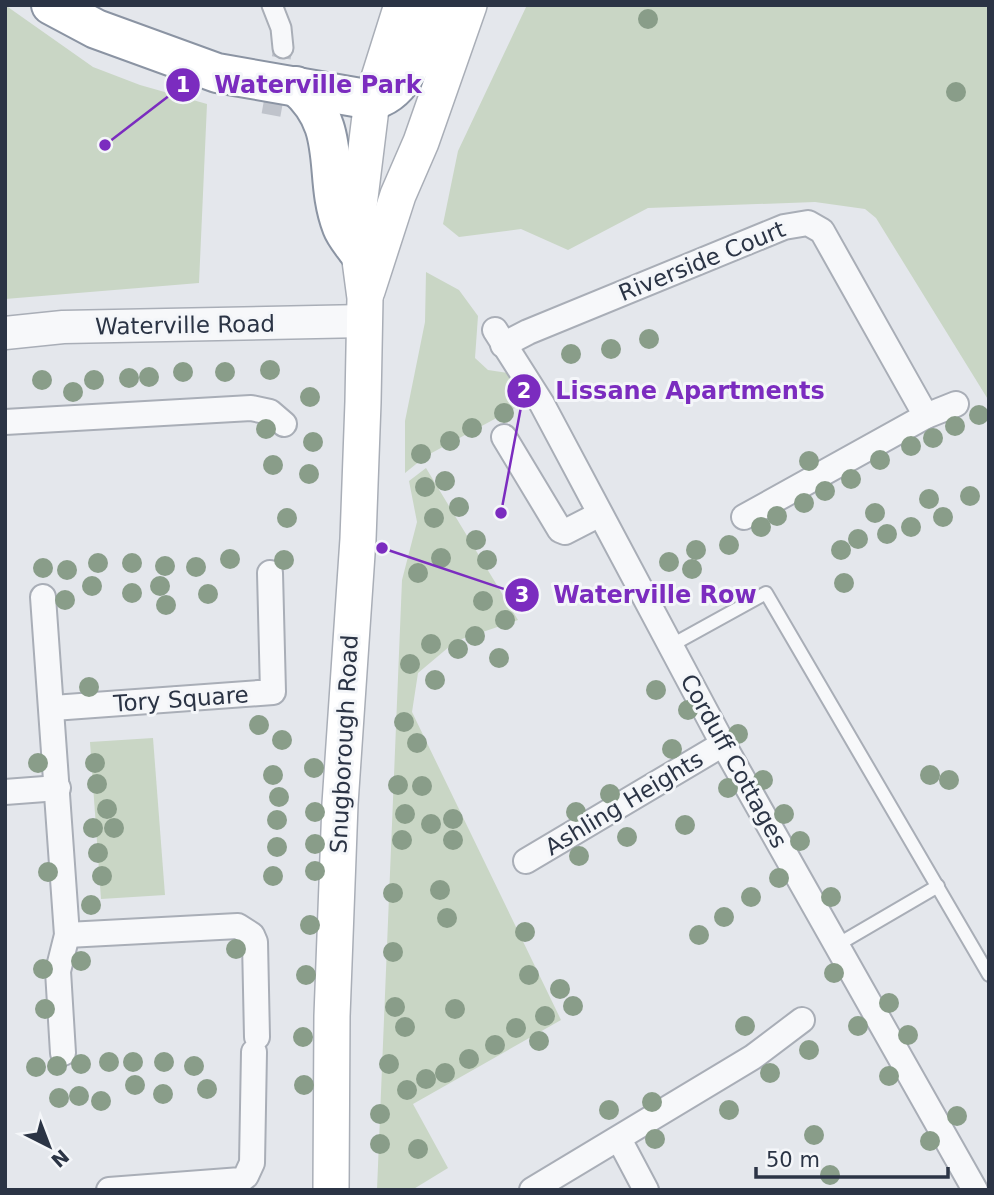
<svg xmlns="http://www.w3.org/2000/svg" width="994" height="1195" viewBox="0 0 994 1195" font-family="'DejaVu Sans',sans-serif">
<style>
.green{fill:#c9d6c5}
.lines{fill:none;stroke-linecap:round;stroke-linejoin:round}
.pedestrian-tunnel{stroke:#bfc3cb;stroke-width:19;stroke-dasharray:19 10;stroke-linecap:butt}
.service-casing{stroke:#a9aeb7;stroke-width:16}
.pedestrian-casing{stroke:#a9aeb7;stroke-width:23}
.minor-casing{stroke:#a9aeb7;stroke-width:28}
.tertiary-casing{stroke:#a9aeb7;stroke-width:35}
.secondary-casing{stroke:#a9aeb7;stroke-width:38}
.trunk-casing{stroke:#8b94a3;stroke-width:42}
.service{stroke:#f7f8fa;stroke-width:12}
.pedestrian{stroke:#f7f8fa;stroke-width:19}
.minor{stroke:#f7f8fa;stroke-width:24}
.tertiary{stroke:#f7f8fa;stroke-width:32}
.secondary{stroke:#fff;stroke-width:35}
.trunk{stroke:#fff;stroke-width:38}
.tree{fill:#899d89}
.labels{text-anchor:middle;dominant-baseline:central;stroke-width:6;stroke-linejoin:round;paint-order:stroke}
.street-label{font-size:23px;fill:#2b3445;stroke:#f4f6f9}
.leader{fill:none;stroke:#7b2cbf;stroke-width:2.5}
.callout-dot{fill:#7b2cbf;stroke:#f4f6f9;stroke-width:2.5}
.mark-label{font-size:21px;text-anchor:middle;font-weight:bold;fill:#fff}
.callout-label{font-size:24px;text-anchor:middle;font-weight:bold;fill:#7b2cbf;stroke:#f4f6f9;stroke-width:6;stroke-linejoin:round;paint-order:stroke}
</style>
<rect width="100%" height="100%" fill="#e4e7ec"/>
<g class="green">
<path d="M5,5L93,67L140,85L207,104L199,283L5,299Z"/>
<path d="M527,5H989V401L876,218L865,209L815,202L648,208L568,250L521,229L459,237L443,224L458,151Z"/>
<path d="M426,272L459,290L478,316L475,358L488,370L508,373L528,401L426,456L405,473V421L425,322Z"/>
<path d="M426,468L518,620L456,641L418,673L412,712L561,1020L413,1104L448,1168L412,1190H377L402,580L417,522L409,481Z"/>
<path d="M153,738L165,895L101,899L90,742Z"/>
</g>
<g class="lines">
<path class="pedestrian-tunnel" d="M271,115L283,48"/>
<defs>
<g id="service">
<path d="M670,646L766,593L989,975"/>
<path d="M837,945L938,886"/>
</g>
<path id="pedestrian" d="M272,5L281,28L283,48"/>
<g id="minor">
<path d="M495,330L542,404L723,744L975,1190"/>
<path d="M503,345L528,332L784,227L808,223L822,231L926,416"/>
<path d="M5,422L251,408L270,412L284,424"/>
<path d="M504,437L560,530L565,532L600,514"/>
<path d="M744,517L926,416L956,404"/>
<path d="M43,597L67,935L58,971L63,1053"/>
<path d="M53,708L273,692L270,573"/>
<path d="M5,792L58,788"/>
<path d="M526,861L723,744"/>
<path d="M67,935L238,926L252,935L255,942L257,1037"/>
<path d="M619,1139L646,1190"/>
<path d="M109,1190L241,1180L246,1176L252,1163L254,1052"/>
<path d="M532,1190L753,1057L802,1020"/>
</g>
<path id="tertiary" d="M5,333L63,327L365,321"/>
<g id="secondary">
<path d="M367,291L398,195L421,142L469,5"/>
<path d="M331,1190L332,1016L340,804L358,539L363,402L365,298L356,230L372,100L402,5"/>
</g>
<g id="trunk">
<path d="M51,5L96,29L217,73L372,100C410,93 420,36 436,5"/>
<path d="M296,86C345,128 322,175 342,227C345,235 352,243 357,250"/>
</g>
</defs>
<use href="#service" class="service-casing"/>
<use href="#pedestrian" class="pedestrian-casing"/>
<use href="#minor" class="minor-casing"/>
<use href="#tertiary" class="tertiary-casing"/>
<use href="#secondary" class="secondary-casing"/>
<use href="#trunk" class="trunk-casing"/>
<use href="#service" class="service"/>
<use href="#pedestrian" class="pedestrian"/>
<use href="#minor" class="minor"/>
<use href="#tertiary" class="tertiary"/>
<use href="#secondary" class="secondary"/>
<use href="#trunk" class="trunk"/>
</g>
<g class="tree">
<circle cx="648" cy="19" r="10"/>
<circle cx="956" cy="92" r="10"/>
<circle cx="649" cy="339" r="10"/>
<circle cx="611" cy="349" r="10"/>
<circle cx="571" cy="354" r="10"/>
<circle cx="270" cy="370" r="10"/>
<circle cx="183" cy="372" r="10"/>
<circle cx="225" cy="372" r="10"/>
<circle cx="149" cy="377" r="10"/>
<circle cx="129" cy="378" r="10"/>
<circle cx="42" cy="380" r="10"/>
<circle cx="94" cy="380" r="10"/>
<circle cx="73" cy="392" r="10"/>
<circle cx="310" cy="397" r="10"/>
<circle cx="504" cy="413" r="10"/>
<circle cx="979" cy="415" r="10"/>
<circle cx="955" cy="426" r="10"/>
<circle cx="472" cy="428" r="10"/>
<circle cx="266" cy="429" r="10"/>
<circle cx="933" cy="438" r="10"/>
<circle cx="450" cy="441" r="10"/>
<circle cx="313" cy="442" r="10"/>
<circle cx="911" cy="446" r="10"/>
<circle cx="421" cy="454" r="10"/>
<circle cx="880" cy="460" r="10"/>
<circle cx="809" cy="461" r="10"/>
<circle cx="273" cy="465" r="10"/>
<circle cx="309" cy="474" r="10"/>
<circle cx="851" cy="479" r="10"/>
<circle cx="445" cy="481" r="10"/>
<circle cx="425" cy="487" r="10"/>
<circle cx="825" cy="491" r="10"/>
<circle cx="970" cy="496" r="10"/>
<circle cx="929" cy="499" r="10"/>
<circle cx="804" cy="503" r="10"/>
<circle cx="459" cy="507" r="10"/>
<circle cx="875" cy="513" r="10"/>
<circle cx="777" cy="516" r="10"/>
<circle cx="943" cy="517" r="10"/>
<circle cx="287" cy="518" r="10"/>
<circle cx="434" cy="518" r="10"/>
<circle cx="761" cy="527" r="10"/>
<circle cx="911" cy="527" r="10"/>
<circle cx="887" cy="534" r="10"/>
<circle cx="858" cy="539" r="10"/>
<circle cx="476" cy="540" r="10"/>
<circle cx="729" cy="545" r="10"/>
<circle cx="696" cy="550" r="10"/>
<circle cx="841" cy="550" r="10"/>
<circle cx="441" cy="558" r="10"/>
<circle cx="230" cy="559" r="10"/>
<circle cx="284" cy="560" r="10"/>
<circle cx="487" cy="560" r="10"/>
<circle cx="669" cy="562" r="10"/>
<circle cx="98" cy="563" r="10"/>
<circle cx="132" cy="563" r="10"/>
<circle cx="165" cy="566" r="10"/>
<circle cx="196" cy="567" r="10"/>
<circle cx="43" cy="568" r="10"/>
<circle cx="692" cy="569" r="10"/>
<circle cx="67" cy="570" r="10"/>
<circle cx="418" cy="573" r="10"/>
<circle cx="844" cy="583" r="10"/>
<circle cx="92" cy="586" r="10"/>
<circle cx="160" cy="586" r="10"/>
<circle cx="132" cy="593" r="10"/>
<circle cx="208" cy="594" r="10"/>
<circle cx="65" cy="600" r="10"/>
<circle cx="483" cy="601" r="10"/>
<circle cx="166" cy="605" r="10"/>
<circle cx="505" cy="620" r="10"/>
<circle cx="475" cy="636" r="10"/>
<circle cx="431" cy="644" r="10"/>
<circle cx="458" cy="649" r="10"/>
<circle cx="499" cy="658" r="10"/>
<circle cx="410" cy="664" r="10"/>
<circle cx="435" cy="680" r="10"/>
<circle cx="89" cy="687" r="10"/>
<circle cx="656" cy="690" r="10"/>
<circle cx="688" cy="710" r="10"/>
<circle cx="404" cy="722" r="10"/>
<circle cx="259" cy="725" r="10"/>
<circle cx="738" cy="734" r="10"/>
<circle cx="282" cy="740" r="10"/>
<circle cx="417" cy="743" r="10"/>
<circle cx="672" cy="749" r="10"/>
<circle cx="38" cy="763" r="10"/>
<circle cx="95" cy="763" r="10"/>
<circle cx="314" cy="768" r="10"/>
<circle cx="273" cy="775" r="10"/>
<circle cx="930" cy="775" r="10"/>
<circle cx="763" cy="780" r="10"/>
<circle cx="949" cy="780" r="10"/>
<circle cx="97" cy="784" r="10"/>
<circle cx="398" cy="785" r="10"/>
<circle cx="422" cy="786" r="10"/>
<circle cx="728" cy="788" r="10"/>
<circle cx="610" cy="794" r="10"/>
<circle cx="279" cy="797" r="10"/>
<circle cx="107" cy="809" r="10"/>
<circle cx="315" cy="812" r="10"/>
<circle cx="576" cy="812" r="10"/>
<circle cx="405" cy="814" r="10"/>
<circle cx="784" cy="814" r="10"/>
<circle cx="453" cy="819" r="10"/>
<circle cx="277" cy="820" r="10"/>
<circle cx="431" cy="824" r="10"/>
<circle cx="685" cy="825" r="10"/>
<circle cx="93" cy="828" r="10"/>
<circle cx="114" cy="828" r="10"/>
<circle cx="627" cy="837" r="10"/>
<circle cx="402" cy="840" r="10"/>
<circle cx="453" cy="840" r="10"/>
<circle cx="800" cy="841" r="10"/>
<circle cx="315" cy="844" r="10"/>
<circle cx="277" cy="847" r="10"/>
<circle cx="98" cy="853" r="10"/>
<circle cx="579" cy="856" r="10"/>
<circle cx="315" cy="871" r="10"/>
<circle cx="48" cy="872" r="10"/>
<circle cx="102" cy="876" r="10"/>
<circle cx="273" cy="876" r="10"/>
<circle cx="779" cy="878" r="10"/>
<circle cx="440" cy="890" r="10"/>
<circle cx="393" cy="893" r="10"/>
<circle cx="751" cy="897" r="10"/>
<circle cx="831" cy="897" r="10"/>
<circle cx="91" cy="905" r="10"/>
<circle cx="724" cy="917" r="10"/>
<circle cx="447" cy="918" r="10"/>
<circle cx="310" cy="925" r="10"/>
<circle cx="525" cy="932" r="10"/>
<circle cx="699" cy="935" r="10"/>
<circle cx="236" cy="949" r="10"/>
<circle cx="393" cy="952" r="10"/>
<circle cx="81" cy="961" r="10"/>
<circle cx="43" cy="969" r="10"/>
<circle cx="834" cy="973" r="10"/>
<circle cx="306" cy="975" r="10"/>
<circle cx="529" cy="975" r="10"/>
<circle cx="560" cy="989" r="10"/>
<circle cx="889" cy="1003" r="10"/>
<circle cx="573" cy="1006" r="10"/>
<circle cx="395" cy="1007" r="10"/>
<circle cx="45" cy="1009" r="10"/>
<circle cx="455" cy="1009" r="10"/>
<circle cx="545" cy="1016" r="10"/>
<circle cx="745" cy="1026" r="10"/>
<circle cx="858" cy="1026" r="10"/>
<circle cx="405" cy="1027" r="10"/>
<circle cx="516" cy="1028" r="10"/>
<circle cx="908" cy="1035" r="10"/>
<circle cx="303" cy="1037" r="10"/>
<circle cx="539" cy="1041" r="10"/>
<circle cx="495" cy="1045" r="10"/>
<circle cx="809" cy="1050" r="10"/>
<circle cx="469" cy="1059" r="10"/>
<circle cx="109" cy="1062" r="10"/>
<circle cx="133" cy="1062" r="10"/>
<circle cx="164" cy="1062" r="10"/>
<circle cx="81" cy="1064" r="10"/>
<circle cx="389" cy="1064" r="10"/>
<circle cx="57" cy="1066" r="10"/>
<circle cx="194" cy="1066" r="10"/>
<circle cx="36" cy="1067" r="10"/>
<circle cx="445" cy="1073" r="10"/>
<circle cx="770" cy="1073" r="10"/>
<circle cx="889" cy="1076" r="10"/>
<circle cx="426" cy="1079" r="10"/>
<circle cx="135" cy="1085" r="10"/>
<circle cx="304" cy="1085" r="10"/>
<circle cx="207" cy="1089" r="10"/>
<circle cx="407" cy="1090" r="10"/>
<circle cx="163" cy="1094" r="10"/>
<circle cx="79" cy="1096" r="10"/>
<circle cx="59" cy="1098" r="10"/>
<circle cx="101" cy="1101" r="10"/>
<circle cx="652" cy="1102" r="10"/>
<circle cx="609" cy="1110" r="10"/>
<circle cx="729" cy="1110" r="10"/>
<circle cx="380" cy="1114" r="10"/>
<circle cx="957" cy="1116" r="10"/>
<circle cx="814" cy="1135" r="10"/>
<circle cx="655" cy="1139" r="10"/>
<circle cx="930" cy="1141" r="10"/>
<circle cx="380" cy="1144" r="10"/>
<circle cx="418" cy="1149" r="10"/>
<circle cx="830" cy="1175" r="10"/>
</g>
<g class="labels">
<g class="street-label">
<text transform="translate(702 261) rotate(-22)">Riverside Court</text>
<text transform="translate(185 325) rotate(-1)">Waterville Road</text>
<text transform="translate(181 699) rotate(-4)">Tory Square</text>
<text transform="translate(344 744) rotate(-87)">Snugborough Road</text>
<text transform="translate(734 761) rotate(61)">Corduff Cottages</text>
<text transform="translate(624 803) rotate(-31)">Ashling Heights</text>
</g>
</g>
<path class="leader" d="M105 145L183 85M501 513L524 391M382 548L522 595"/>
<g class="callout-dot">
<circle cx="105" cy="145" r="7"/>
<circle cx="501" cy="513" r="7"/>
<circle cx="382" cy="548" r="7"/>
<circle cx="183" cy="85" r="18"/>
<circle cx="524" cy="391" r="18"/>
<circle cx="522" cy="595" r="18"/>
</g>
<g class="mark-label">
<text x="183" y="92">1</text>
<text x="524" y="398">2</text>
<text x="522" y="602">3</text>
</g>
<g class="callout-label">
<text x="318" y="93">Waterville Park</text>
<text x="690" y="399">Lissane Apartments</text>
<text x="655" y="603">Waterville Row</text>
</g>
<rect width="994" height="1195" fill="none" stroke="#2b3445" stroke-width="14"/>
<g transform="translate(49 1146) rotate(138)" stroke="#f4f6f9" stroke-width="5" paint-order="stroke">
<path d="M0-5L12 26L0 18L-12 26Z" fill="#2b3445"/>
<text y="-10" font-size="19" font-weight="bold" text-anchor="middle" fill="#2b3445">N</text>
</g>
<path d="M756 1167v10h192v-10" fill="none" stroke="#2b3445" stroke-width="3.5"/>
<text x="766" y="1167" font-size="21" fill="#2b3445" stroke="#f4f6f9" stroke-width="5" paint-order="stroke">50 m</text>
</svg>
